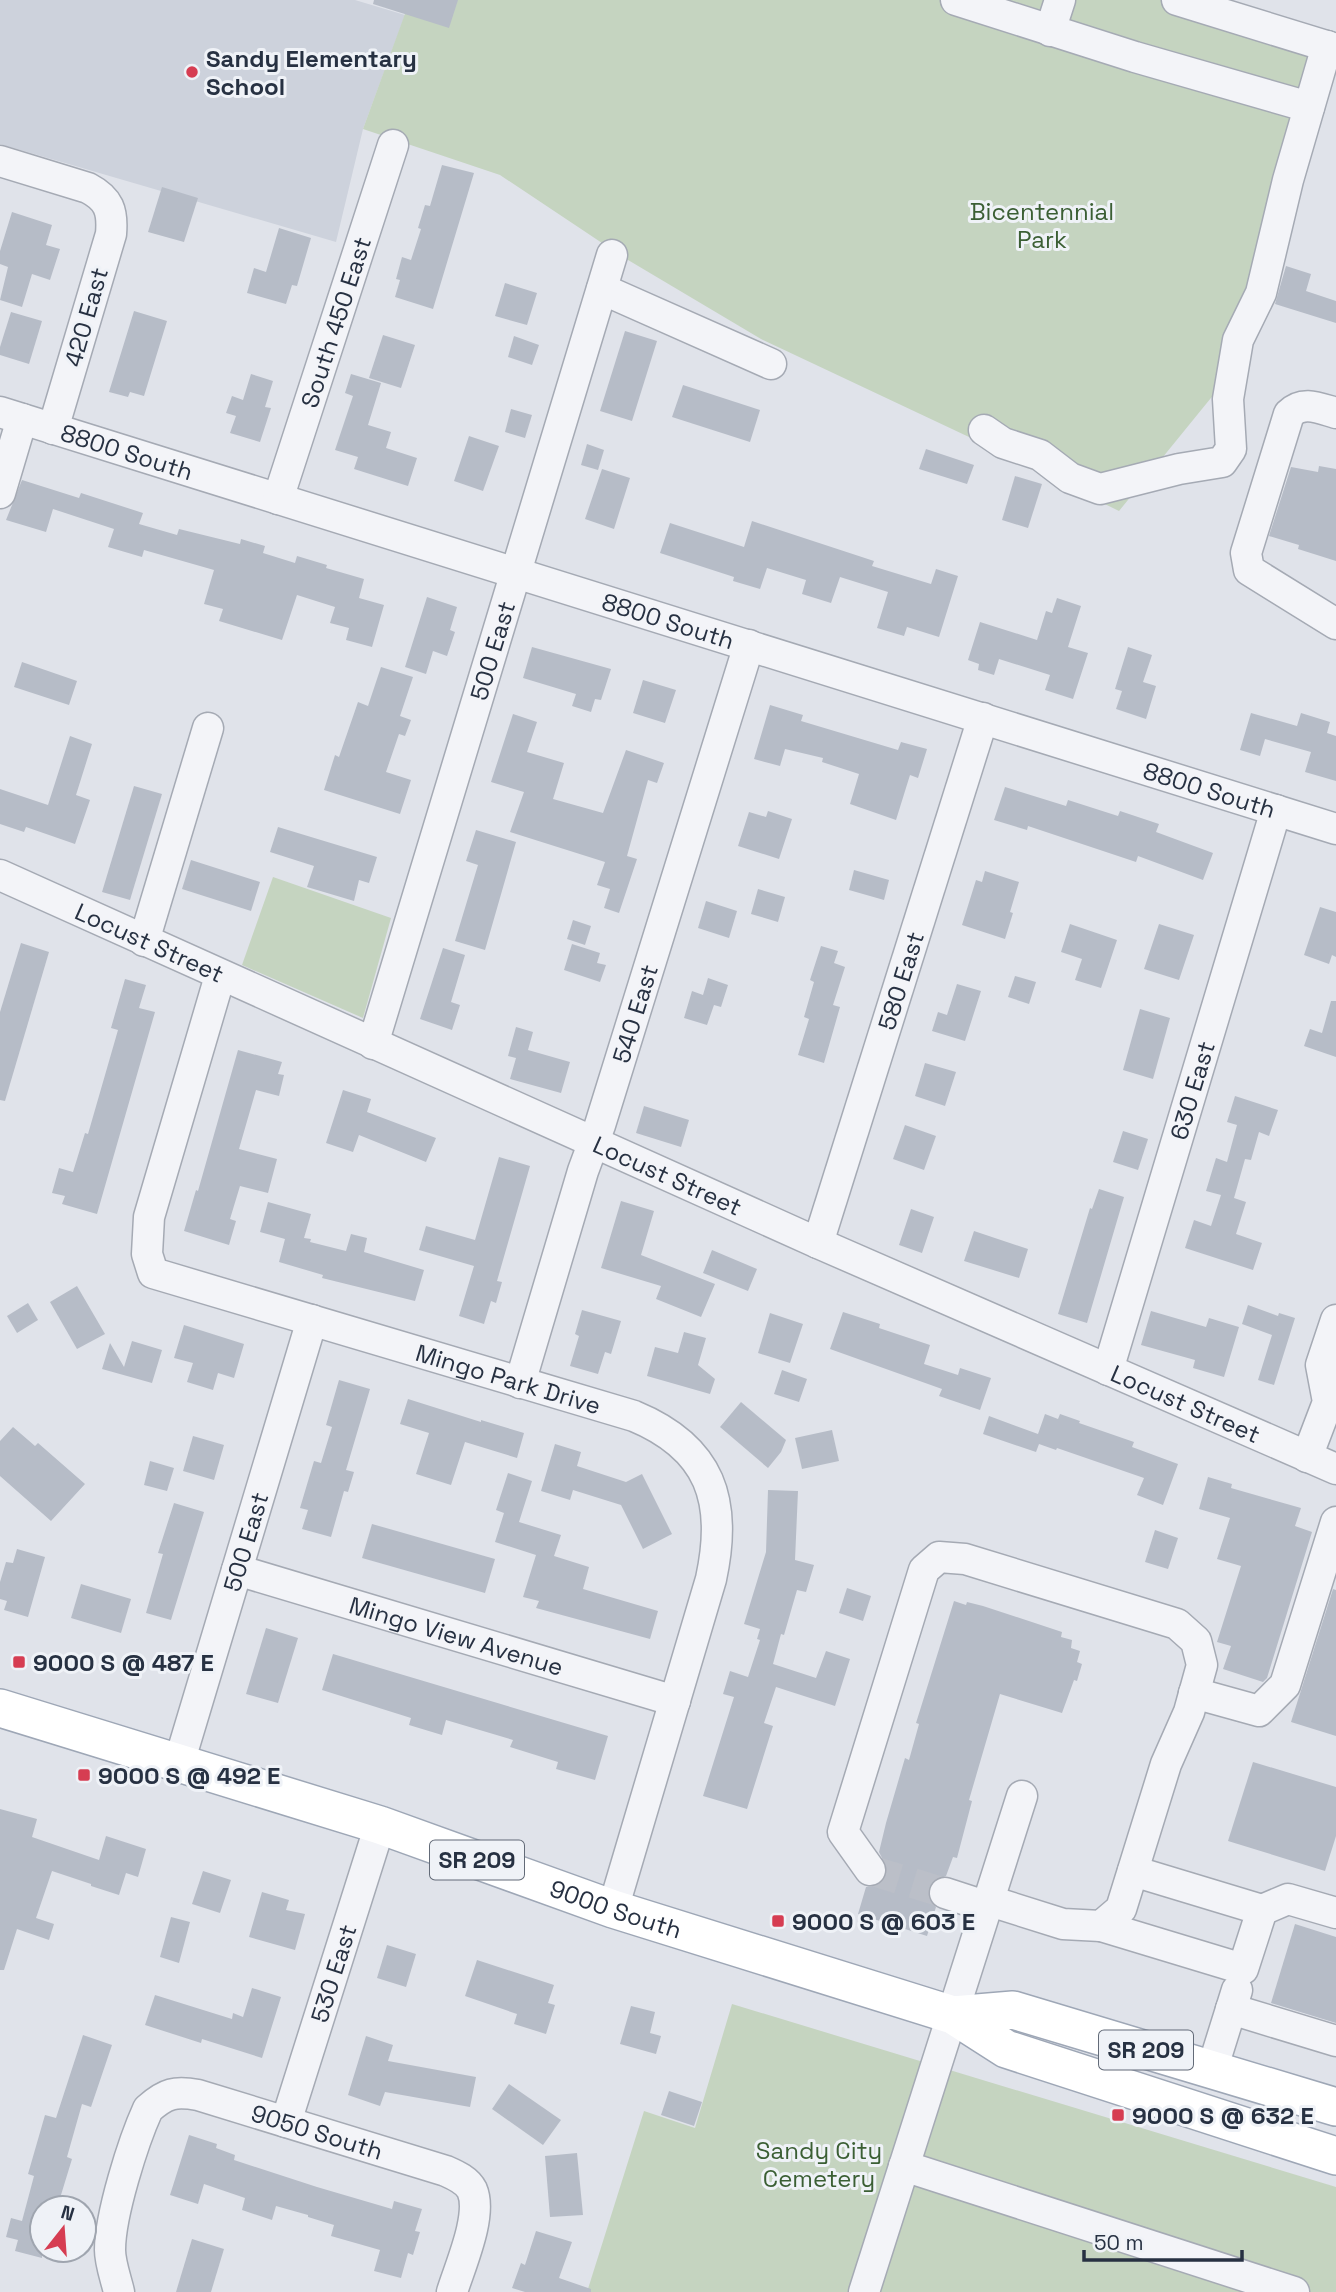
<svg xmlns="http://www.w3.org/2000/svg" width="1336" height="2292" viewBox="0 0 1336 2292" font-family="'Space Grotesk',sans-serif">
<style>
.built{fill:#cdd2dc}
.green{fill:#c5d4c0}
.building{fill:#b6bcc7}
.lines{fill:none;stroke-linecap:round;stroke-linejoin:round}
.minor-tunnel{stroke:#bbbfc8;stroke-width:30;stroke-dasharray:30 15;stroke-linecap:butt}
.minor-casing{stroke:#a5aab4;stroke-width:33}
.major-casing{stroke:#9ea7b6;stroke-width:40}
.minor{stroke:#f3f4f8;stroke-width:30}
.major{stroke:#fff;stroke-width:37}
.poi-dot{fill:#d63d52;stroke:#eff2f7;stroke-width:2.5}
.labels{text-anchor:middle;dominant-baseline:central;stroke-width:6;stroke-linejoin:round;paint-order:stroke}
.shield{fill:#eff2f7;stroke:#636b78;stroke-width:2}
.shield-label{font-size:23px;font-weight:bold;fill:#273142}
.poi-label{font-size:24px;font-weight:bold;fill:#273142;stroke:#eff2f7;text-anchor:start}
.park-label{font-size:24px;fill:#3b5f34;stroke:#eff2f7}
.street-label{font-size:24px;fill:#273142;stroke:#eff2f7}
</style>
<rect width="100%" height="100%" fill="#e0e3ea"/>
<path class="built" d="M0,0H355L405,15L363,129L336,242L0,144Z"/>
<g class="green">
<path d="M410,0H1211L1336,39L1228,377L1119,511L969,437L761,339L623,257L500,175L363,129Z"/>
<path d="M273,877L391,918L363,1018L242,965Z"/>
<path d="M732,2004L1336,2187V2292H587L644,2111L695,2128Z"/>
</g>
<g class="building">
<path d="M374,0H458L449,28L373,4Z"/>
<path d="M442,165L474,173L433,309L395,297L400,280L396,279L402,257L411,260L421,229L418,228L425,205L430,206Z"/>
<path d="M162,187L198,198L184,242L148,232Z"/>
<path d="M12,212L52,225L46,245L60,249L50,280L32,274L22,307L0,300L8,267L0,264V251Z"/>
<path d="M279,228L311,238L297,286L292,285L286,304L247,293L254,268L266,272Z"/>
<path d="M1286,266L1311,274L1306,291L1336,301V323L1275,304Z"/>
<path d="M505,283L537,293L527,325L495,316Z"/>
<path d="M134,311L167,321L144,396L130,392L128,397L109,392Z"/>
<path d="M11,312L42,321L29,364L0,355V347Z"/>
<path d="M625,331L657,341L632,421L600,411Z"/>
<path d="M383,335L415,345L401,388L369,378Z"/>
<path d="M514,336L539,345L532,365L508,357Z"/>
<path d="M251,374L273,381L265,407L271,408L260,442L230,433L236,416L226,413L232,396L243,400Z"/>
<path d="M351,374L381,383L368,425L391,432L386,448L417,458L408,486L354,469L358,457L335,450L353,396L345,393Z"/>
<path d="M683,385L760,410L750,442L672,417Z"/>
<path d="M511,409L532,415L525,438L505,432Z"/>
<path d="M469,436L499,446L483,491L454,481Z"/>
<path d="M587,444L604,450L598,470L581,465Z"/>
<path d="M926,449L974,465L967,484L919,469Z"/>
<path d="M1319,466L1336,469V561L1298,549L1299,545L1269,536L1291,467L1318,472Z"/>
<path d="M602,469L630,478L614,529L585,519Z"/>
<path d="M1015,476L1042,484L1028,528L1002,520Z"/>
<path d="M22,480L79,498L81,493L143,513L139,524L177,535L179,529L240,544L241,539L265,546L263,553L295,563L297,556L327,565L326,568L364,579L359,598L384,605L372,647L346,640L349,628L330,623L335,607L297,595L282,640L219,621L223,609L204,604L214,570L144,550L142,557L108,547L114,529L53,509L46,532L6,520Z"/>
<path d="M752,521L874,561L872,566L931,584L936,569L958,576L939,637L907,627L904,636L877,628L888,592L840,577L831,603L802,594L806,580L767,568L760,589L733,581L734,577L660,553L670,523L744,547Z"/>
<path d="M427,597L457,607L450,630L455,632L447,656L433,651L426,674L405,667Z"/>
<path d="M1057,598L1081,606L1068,647L1088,653L1073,699L1045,690L1050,675L999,659L994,675L978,670L979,664L968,660L980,622L1037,640L1046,611L1052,613Z"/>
<path d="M532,647L611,669L601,700L595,699L591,712L572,706L576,694L523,678Z"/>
<path d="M1128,647L1152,655L1143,682L1156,686L1146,719L1116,709L1122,691L1115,689Z"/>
<path d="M22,662L77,681L69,705L14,687Z"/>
<path d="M381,667L413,677L400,716L411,720L405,736L399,734L386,772L411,780L400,814L324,790L335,755L339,757L358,702L368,706Z"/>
<path d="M643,680L676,690L665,723L633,713Z"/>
<path d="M770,705L803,715L801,721L898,750L901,742L927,749L918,778L910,775L896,820L850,804L859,774L822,762L823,758L785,749L780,766L754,759Z"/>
<path d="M1251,713L1297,726L1301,713L1330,722L1327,733L1336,736V781L1305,772L1311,752L1265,739L1260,756L1240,750Z"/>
<path d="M513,714L537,722L527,752L564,763L553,799L603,813L626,750L664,763L657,783L648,780L627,856L637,859L619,913L604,908L610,889L597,885L605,862L510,832L524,792L491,782Z"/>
<path d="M70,736L92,744L76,795L90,800L75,844L26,827L24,832L0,824V789L48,805Z"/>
<path d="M134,786L162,794L130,900L102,892Z"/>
<path d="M1005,787L1066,806L1068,800L1118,816L1120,811L1159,824L1156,832L1213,853L1203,880L1138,856L1136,862L1028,826L1027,830L994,820Z"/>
<path d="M768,811L792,819L779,859L738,846L749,812L766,817Z"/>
<path d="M278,827L377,857L369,883L359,880L354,901L307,887L314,866L270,852Z"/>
<path d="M476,830L516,842L485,950L455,941L478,865L466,861Z"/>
<path d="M191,860L260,882L251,911L182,889Z"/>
<path d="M854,870L889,880L884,900L849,890Z"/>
<path d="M985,871L1019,882L1010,912L1013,913L1005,939L962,925L976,880L982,882Z"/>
<path d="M758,889L785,897L778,922L751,914Z"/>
<path d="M706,901L737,911L729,938L698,928Z"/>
<path d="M1320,907L1336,912V957L1332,955L1329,964L1304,955Z"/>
<path d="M573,920L591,926L585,945L567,939Z"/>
<path d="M1070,924L1117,940L1101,988L1075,980L1082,959L1061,952Z"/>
<path d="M1159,924L1194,935L1179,980L1144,969Z"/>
<path d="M21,943L49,952L5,1101L0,1100V1012Z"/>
<path d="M572,944L600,953L597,963L606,965L600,982L564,970Z"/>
<path d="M821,946L838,951L834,963L845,967L833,1005L840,1007L824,1063L798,1055L809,1019L804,1017L814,982L810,980Z"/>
<path d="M443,948L465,955L451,1002L460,1005L452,1030L420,1019Z"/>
<path d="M1015,976L1036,982L1029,1004L1008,997Z"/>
<path d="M708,978L728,985L721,1007L714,1005L707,1025L684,1018L692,991L703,995Z"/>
<path d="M125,979L146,985L139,1008L155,1012L97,1214L62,1204L65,1196L52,1193L59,1168L73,1172L85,1133L88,1134L118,1030L111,1028Z"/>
<path d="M957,984L981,991L965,1041L932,1031L938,1012L947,1015Z"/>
<path d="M1331,1001H1336V1057L1304,1046L1310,1029L1322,1033Z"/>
<path d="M1140,1009L1170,1018L1153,1079L1123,1070Z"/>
<path d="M516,1027L533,1032L528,1050L570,1062L561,1093L510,1079L516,1058L508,1056Z"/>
<path d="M238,1050L282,1062L278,1074L284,1075L279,1096L256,1090L239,1149L277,1159L268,1193L240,1186L230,1219L236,1221L229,1245L184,1231L196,1190L198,1191Z"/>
<path d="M925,1063L956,1072L945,1106L915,1096Z"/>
<path d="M343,1090L371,1099L367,1112L436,1138L426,1162L359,1135L353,1152L326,1143Z"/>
<path d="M1235,1096L1278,1110L1269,1136L1259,1132L1251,1160L1245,1159L1234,1198L1246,1202L1236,1234L1262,1243L1253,1270L1185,1248L1194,1220L1211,1226L1221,1195L1206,1191L1216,1158L1227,1162L1237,1125L1227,1122Z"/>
<path d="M644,1106L689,1120L681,1147L636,1133Z"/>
<path d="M905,1125L936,1136L924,1170L893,1159Z"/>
<path d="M1123,1131L1148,1139L1138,1170L1113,1162Z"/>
<path d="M499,1157L530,1166L497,1281L502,1282L496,1303L491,1301L484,1324L459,1316L474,1266L419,1250L426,1226L475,1240Z"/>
<path d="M1099,1189L1124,1197L1087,1323L1058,1314L1090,1208L1092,1209Z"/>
<path d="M621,1201L654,1211L641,1255L715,1284L701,1317L656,1299L661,1286L601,1268Z"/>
<path d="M268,1202L311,1214L304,1238L311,1239L310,1242L346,1251L351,1234L367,1238L364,1252L424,1270L415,1301L322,1278L323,1275L279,1262L285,1239L260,1232Z"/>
<path d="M911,1209L934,1217L922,1253L899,1245Z"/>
<path d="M974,1231L1028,1249L1019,1278L964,1261Z"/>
<path d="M712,1250L757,1269L748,1291L703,1273Z"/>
<path d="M77,1286L105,1334L77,1349L50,1302Z"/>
<path d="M28,1303L38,1320L17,1333L7,1316Z"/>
<path d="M1248,1305L1278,1316L1279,1313L1295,1318L1274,1385L1258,1380L1272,1335L1242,1324Z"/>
<path d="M582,1310L621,1321L611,1354L605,1352L598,1374L570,1366L579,1336L575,1334Z"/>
<path d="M1151,1311L1206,1327L1209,1318L1239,1327L1224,1377L1193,1368L1195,1360L1141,1345Z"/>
<path d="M843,1312L880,1324L879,1328L930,1345L924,1364L958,1375L960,1368L991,1378L980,1410L939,1396L942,1389L830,1349Z"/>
<path d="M770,1313L803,1324L790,1363L758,1353Z"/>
<path d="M184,1325L244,1344L234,1378L218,1373L213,1390L187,1382L193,1363L174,1358Z"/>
<path d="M684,1332L706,1338L698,1365L715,1379L710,1394L647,1376L655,1347L678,1353Z"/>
<path d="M132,1341L162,1350L152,1383L102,1369L110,1343L124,1367Z"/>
<path d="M782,1370L807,1379L799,1402L774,1394Z"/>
<path d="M339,1380L370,1389L346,1470L354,1472L348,1492L344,1491L331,1537L302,1529L308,1510L300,1508L314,1461L321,1463L332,1427L326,1425Z"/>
<path d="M408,1399L481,1422V1420L524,1433L517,1458L465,1442L451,1485L416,1474L429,1433L400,1424Z"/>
<path d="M741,1402L786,1440L781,1452L768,1468L720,1427Z"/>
<path d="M1045,1414L1058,1419L1060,1414L1080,1421L1079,1423L1134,1442L1132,1447L1178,1464L1163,1505L1137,1495L1144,1478L1057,1448L1056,1450L1039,1444L1036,1452L983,1434L989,1416L1038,1434Z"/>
<path d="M13,1427L35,1446L38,1443L85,1484L51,1521L0,1476V1441Z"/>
<path d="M832,1430L839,1461L802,1469L795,1438Z"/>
<path d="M193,1436L224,1445L214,1480L183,1471Z"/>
<path d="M555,1444L581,1452L577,1466L626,1482L642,1474L672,1534L643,1549L621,1505L573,1490L570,1500L541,1491Z"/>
<path d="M150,1461L174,1468L167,1491L144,1485Z"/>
<path d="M508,1473L532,1481L519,1522L561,1535L554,1556L589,1567L583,1589L658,1611L650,1639L536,1608L539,1601L523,1597L536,1555L495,1542L504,1513L496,1510Z"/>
<path d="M1208,1477L1232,1484L1231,1488L1301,1508L1295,1526L1312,1532L1267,1678L1263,1682L1223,1669L1231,1646L1217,1642L1241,1566L1217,1559L1230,1518L1199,1509Z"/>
<path d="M768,1490L798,1491L795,1560L814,1565L806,1592L797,1590L784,1635L781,1634L773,1664L816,1678L826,1651L850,1659L835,1706L776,1687L764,1723L773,1726L747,1809L703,1796L734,1697L723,1694L730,1671L748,1677L760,1640L757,1639L760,1629L744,1624L766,1552Z"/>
<path d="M174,1503L204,1512L171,1620L146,1613L163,1554L158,1553Z"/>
<path d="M372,1524L495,1559L485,1593L362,1558Z"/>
<path d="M1155,1530L1178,1538L1168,1569L1145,1562Z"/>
<path d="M17,1549L45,1557L28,1617L4,1610L7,1601L0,1599V1582L6,1562L13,1563Z"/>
<path d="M81,1584L131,1599L121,1633L71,1618Z"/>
<path d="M847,1588L871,1596L863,1621L839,1613Z"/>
<path d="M1333,1589L1336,1590V1736L1291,1722Z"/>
<path d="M954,1601L966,1605L967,1602L983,1606L1062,1632L1061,1637L1072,1640L1071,1648L1080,1651L1077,1662L1082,1664L1077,1681L1074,1680L1062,1713L1000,1694L969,1800L972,1801L957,1858L953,1857L946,1876L934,1880L928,1888V1897L936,1907L927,1936L858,1914L866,1887L880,1885L886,1877L887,1868L879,1852L886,1823L905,1758L909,1760L919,1724L916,1723Z"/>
<path d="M266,1628L298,1638L278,1703L246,1694Z"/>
<path d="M333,1654L608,1736L595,1780L556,1769L558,1762L510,1747L513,1740L446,1720L442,1735L409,1725L411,1718L322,1690Z"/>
<path d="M1253,1762L1336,1787V1836L1325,1871L1228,1841Z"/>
<path d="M0,1809L37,1819L32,1837L99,1860L106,1836L146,1849L138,1877L126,1873L119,1895L91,1886V1884L52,1871L36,1918L54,1924L49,1940L17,1929L4,1970H0Z"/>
<path d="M203,1871L231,1880L220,1913L192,1904Z"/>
<path d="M262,1892L289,1900L286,1910L305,1914L295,1950L249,1937Z"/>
<path d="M171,1917L190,1922L179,1963L160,1957Z"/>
<path d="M1295,1924L1336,1937V2023L1271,2003Z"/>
<path d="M387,1945L416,1954L406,1987L377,1978Z"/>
<path d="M477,1960L554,1985L548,2003L555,2005L546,2034L514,2024L517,2014L465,1996Z"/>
<path d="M252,1988L281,1997L262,2058L202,2039L201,2043L145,2025L155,1995L232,2019L233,2013L243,2017Z"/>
<path d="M631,2006L655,2012L650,2033L661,2036L656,2054L620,2044Z"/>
<path d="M83,2035L112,2045L91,2107L82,2104L67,2157L72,2159L57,2208H42V2258L15,2251L18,2240L6,2237L11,2218L22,2221L34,2176L28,2174L45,2115L56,2118Z"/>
<path d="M366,2036L393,2045L388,2061L476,2077L470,2107L385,2092L380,2106L348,2095Z"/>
<path d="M509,2084L561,2120L543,2145L492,2109Z"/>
<path d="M669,2091L702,2102L694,2126L661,2115Z"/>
<path d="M189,2135L217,2144L216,2148L235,2155L234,2160L317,2187L392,2209L394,2201L422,2209L415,2231L420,2232L413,2255L408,2253L401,2278L374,2271L380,2250L331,2236L334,2225L308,2217V2215L276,2206L272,2220L242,2210L245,2198L204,2184L198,2204L170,2195Z"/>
<path d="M577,2153L583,2215L550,2217L545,2156Z"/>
<path d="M536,2231L572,2242L559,2278L591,2289V2292H525L512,2288L521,2263L525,2265Z"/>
<path d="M192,2239L224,2249L211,2292H176Z"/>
</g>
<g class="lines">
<path class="minor-tunnel" d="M870,1870L945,1893"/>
<defs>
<g id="minor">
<path d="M956,0L1135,57L1309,107"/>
<path d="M1177,0L1336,49"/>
<path d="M1050,31L1060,0"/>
<path d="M0,161L88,188C109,199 113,211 111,234L53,429"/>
<path d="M602,289L771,364"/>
<path id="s1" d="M0,412L1336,829"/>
<path d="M1336,413C1319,408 1303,400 1289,414L1246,553L1249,570L1336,624"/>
<path d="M984,430L1003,443L1040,455L1070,478L1100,489L1179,469L1222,462L1231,449L1228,399L1238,340L1261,293L1288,180L1327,46"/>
<path d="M0,493L22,419"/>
<path id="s2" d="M278,499L393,145"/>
<path id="s3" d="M0,875L818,1243L1336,1469"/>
<path d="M144,941L208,728"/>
<path id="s4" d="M220,976L149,1217L147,1254L153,1273L634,1416C711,1448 728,1501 711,1579L613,1909"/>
<path id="s5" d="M373,1044L612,255"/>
<path id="s6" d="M818,1243L983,718"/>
<path id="s7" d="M1108,1370L1276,810"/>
<path id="s8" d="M520,1383L583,1171L600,1125L749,645"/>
<path d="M1307,1457L1328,1402L1321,1365L1336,1320"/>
<path id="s9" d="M237,1570L675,1701"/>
<path d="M1194,1693L1259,1711L1285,1685L1336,1522"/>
<path id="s10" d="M179,1763L312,1320"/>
<path d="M870,1870L843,1832L924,1570L939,1557L965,1559L1177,1624L1196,1641L1202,1665L1189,1712L1166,1764L1121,1909L1101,1926L1063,1924L990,1901"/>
<path d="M945,1893L988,1907"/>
<path d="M1262,1910L1288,1899L1336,1913"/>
<path d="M1101,1926L1243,1969L1262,1910L1133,1871"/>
<path d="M1231,2009L1336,2041"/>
<path d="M1212,2070L1237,1990"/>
<path id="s11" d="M286,2122L380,1825"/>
<path d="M904,2166L1294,2292"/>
<path id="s12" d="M119,2292C116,2279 110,2263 110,2250C110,2215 133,2142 148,2109C166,2093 175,2091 198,2095L446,2171C455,2175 467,2180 472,2190C483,2215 460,2266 452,2292"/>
<path d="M864,2292L1022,1796"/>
</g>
<g id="major">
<path id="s13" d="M0,1708L380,1825L613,1909L953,2015L1006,2049L1336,2156"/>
<path d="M953,2015L1013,2010L1336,2107"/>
</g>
</defs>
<use href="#minor" class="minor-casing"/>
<use href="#major" class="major-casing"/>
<use href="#minor" class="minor"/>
<use href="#major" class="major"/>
</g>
<g class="poi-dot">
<circle cx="192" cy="72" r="7"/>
<rect x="12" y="1655" width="14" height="14" rx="3.5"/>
<rect x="77" y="1768" width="14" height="14" rx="3.5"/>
<rect x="771" y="1914" width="14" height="14" rx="3.5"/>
<rect x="1111" y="2108" width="14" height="14" rx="3.5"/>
</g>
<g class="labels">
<g class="shield">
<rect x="430" y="1840.5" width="94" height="39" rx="5"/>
<rect x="1099" y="2030.5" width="94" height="39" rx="5"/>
</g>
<g class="shield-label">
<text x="477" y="1860">SR 209</text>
<text x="1146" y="2050">SR 209</text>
</g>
<g class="poi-label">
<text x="206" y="58">Sandy Elementary<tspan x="206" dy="28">School</tspan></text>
<text x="33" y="1662">9000 S @ 487 E</text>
<text x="98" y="1775">9000 S @ 492 E</text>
<text x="792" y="1921">9000 S @ 603 E</text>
<text x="1132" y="2115">9000 S @ 632 E</text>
</g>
<g class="park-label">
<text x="1042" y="211">Bicentennial<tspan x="1042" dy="28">Park</tspan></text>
<text x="819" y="2150">Sandy City<tspan x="819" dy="28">Cemetery</tspan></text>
</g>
<g class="street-label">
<text transform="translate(86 317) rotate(-74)">420 East</text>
<text stroke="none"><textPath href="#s2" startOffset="186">South 450 East</textPath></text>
<text stroke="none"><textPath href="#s1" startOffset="133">8800 South</textPath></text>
<text stroke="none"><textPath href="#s1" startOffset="700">8800 South</textPath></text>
<text stroke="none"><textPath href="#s5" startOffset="411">500 East</textPath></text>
<text stroke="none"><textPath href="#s1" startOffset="1267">8800 South</textPath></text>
<text stroke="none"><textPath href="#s3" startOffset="164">Locust Street</textPath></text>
<text stroke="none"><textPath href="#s6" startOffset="275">580 East</textPath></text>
<text stroke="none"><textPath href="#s8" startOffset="387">540 East</textPath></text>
<text stroke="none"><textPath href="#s7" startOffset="292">630 East</textPath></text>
<text stroke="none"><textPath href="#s3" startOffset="732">Locust Street</textPath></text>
<text stroke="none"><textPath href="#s4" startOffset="679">Mingo Park Drive</textPath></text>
<text stroke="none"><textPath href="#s3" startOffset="1298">Locust Street</textPath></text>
<text stroke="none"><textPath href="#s10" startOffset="231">500 East</textPath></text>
<text stroke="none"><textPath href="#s9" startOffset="229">Mingo View Avenue</textPath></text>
<text stroke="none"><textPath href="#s13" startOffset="648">9000 South</textPath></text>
<text stroke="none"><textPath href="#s11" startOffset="156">530 East</textPath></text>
<text stroke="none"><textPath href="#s12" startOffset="369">9050 South</textPath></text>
</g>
</g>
<g transform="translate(63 2229) rotate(17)"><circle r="33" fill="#eff2f7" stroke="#9fa5af" stroke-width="2"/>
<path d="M0-5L12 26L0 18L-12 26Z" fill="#d63d52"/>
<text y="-10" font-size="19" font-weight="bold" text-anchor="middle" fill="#273142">N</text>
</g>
<path d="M1084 2250v10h158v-10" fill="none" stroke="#273142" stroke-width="3.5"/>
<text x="1094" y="2250" font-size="21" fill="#273142" stroke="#eff2f7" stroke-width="5" paint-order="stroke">50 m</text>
</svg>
